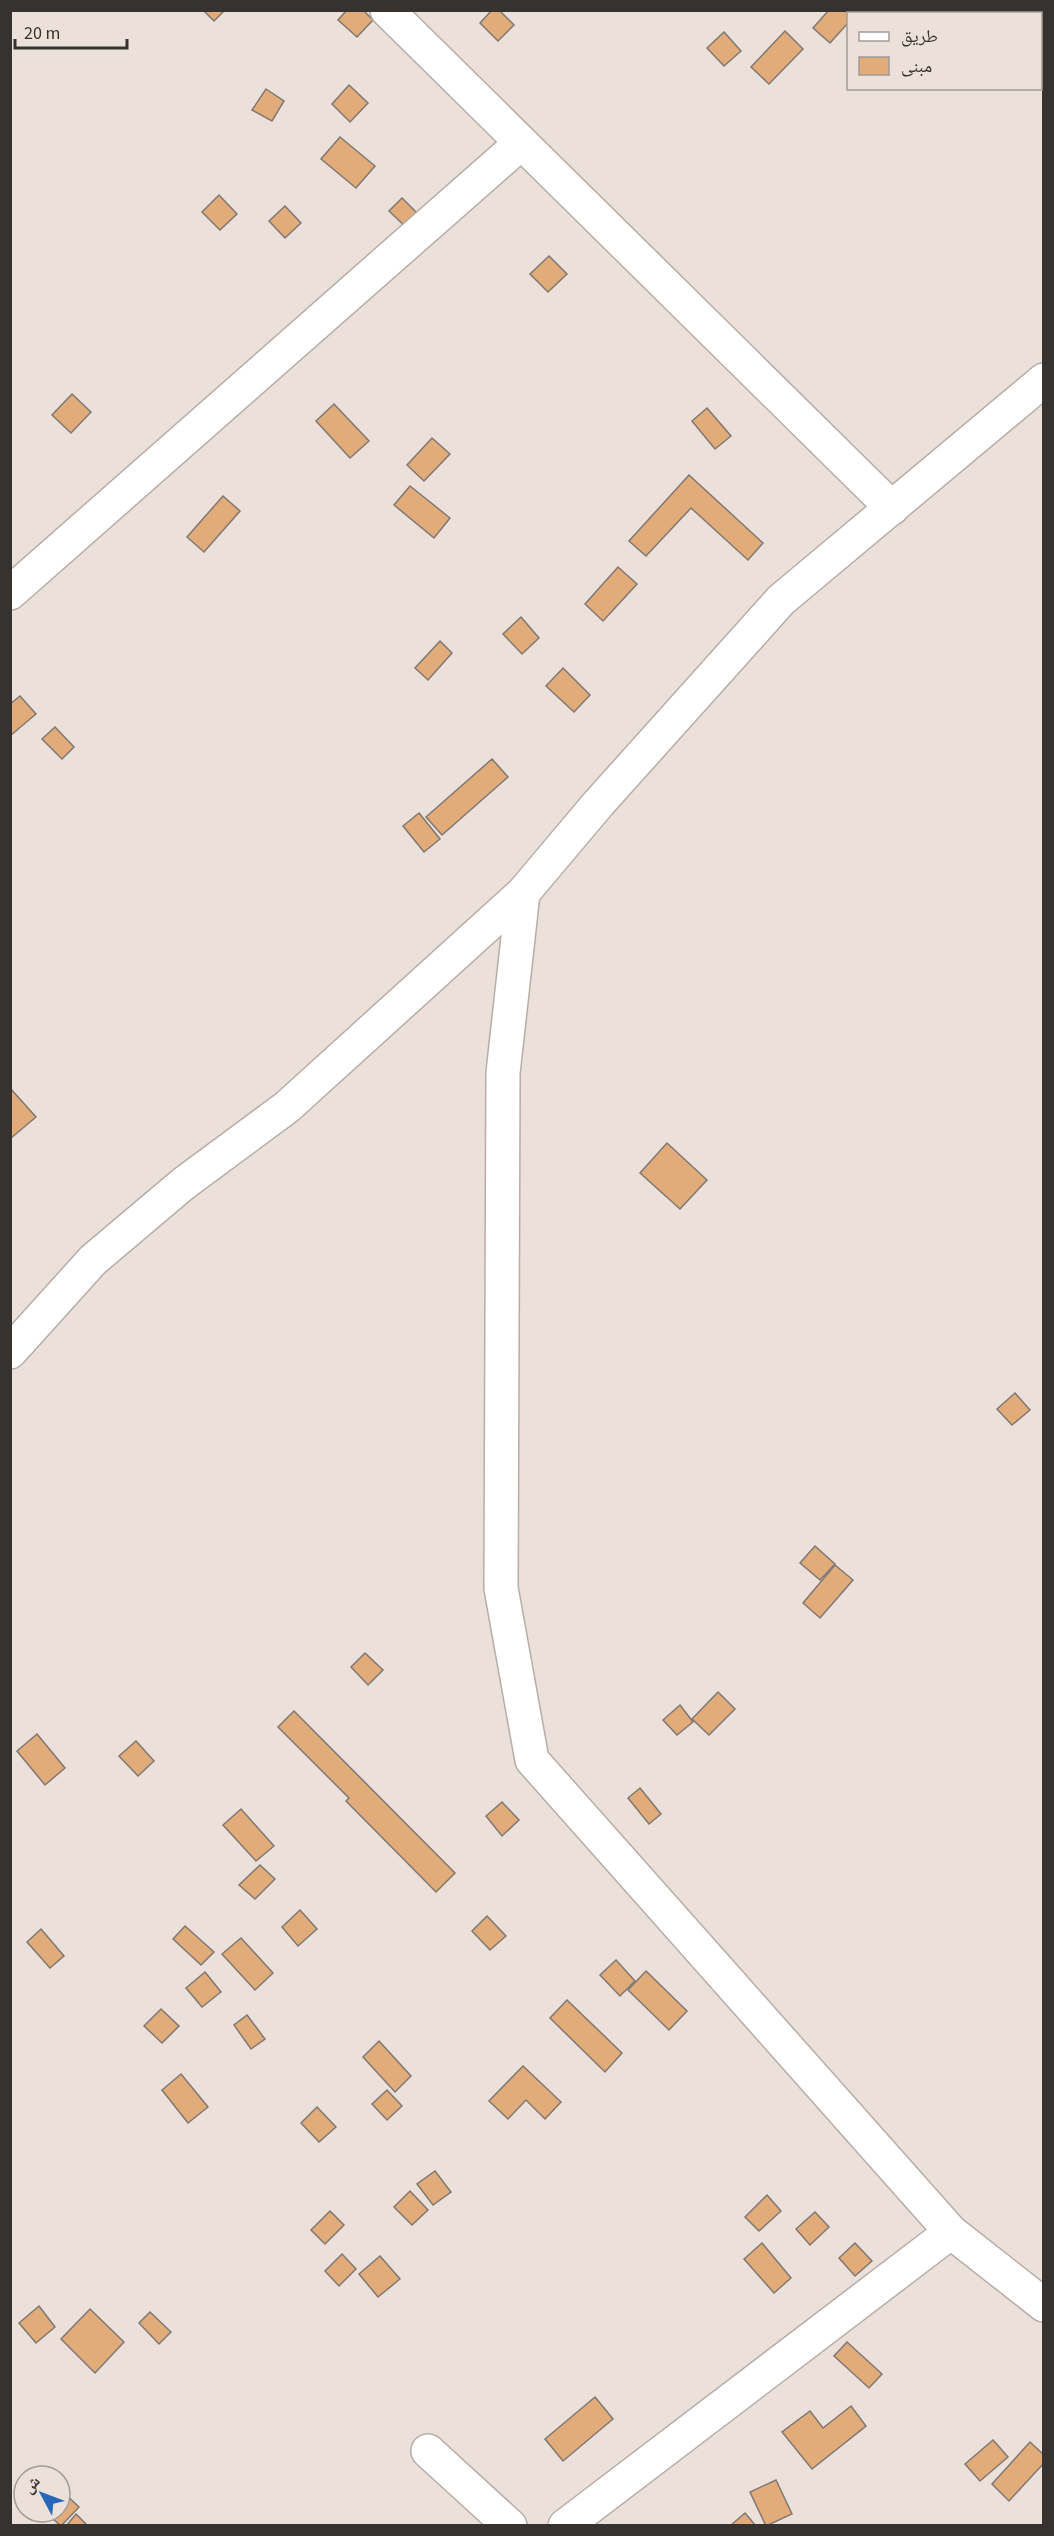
<svg xmlns="http://www.w3.org/2000/svg" width="1054" height="2536" viewBox="0 0 1054 2536" font-family="'Source Sans 3','Noto Naskh Arabic',sans-serif">
<style>
.building{fill:#e1ab7a;stroke:#807871;stroke-width:1.5}
.lines{fill:none;stroke-linecap:round;stroke-linejoin:round}
.minor-casing{stroke:#b6ada6;stroke-width:36}
.minor{stroke:#fff;stroke-width:33}
</style>
<rect width="100%" height="100%" fill="#ebe1da"/>
<g class="building">
<path d="M203,10H225L214,21Z"/>
<path d="M347,10H363L373,20L357,37L338,20Z"/>
<path d="M492,10H499L514,25L498,41L480,23Z"/>
<path d="M829,10H851L854,14H848V23L830,43L813,28Z"/>
<path d="M785,31L803,49L769,84L751,67Z"/>
<path d="M724,32L741,51L724,66L707,48Z"/>
<path d="M349,85L368,103L350,122L332,104Z"/>
<path d="M266,89L284,101L272,121L252,110Z"/>
<path d="M340,137L375,166L356,188L321,159Z"/>
<path d="M219,195L237,214L220,230L202,212Z"/>
<path d="M402,198L422,218L409,230L389,211Z"/>
<path d="M285,206L301,223L285,238L269,221Z"/>
<path d="M549,256L567,274L548,292L530,274Z"/>
<path d="M72,394L91,412L71,433L52,415Z"/>
<path d="M334,404L369,441L350,458L316,421Z"/>
<path d="M707,408L731,436L715,449L692,421Z"/>
<path d="M432,438L450,454L424,481L407,465Z"/>
<path d="M689,475L763,543L748,560L691,508L646,556L629,541Z"/>
<path d="M410,486L450,518L434,538L394,505Z"/>
<path d="M223,496L240,511L204,552L187,537Z"/>
<path d="M618,567L637,584L603,621L585,604Z"/>
<path d="M521,617L539,638L522,654L503,634Z"/>
<path d="M440,641L452,653L428,680L415,668Z"/>
<path d="M563,668L590,695L574,712L546,686Z"/>
<path d="M20,696L36,714L10,736V704Z"/>
<path d="M55,727L74,747L62,759L42,739Z"/>
<path d="M492,759L508,777L442,835L426,817Z"/>
<path d="M419,813L440,839L424,852L403,826Z"/>
<path d="M10,1088L36,1117L10,1139Z"/>
<path d="M667,1143L707,1180L680,1209L640,1173Z"/>
<path d="M1015,1393L1030,1410L1012,1425L997,1409Z"/>
<path d="M815,1546L835,1564L820,1580L800,1563Z"/>
<path d="M835,1565L853,1580L820,1618L803,1603Z"/>
<path d="M365,1653L383,1670L368,1685L351,1667Z"/>
<path d="M718,1692L735,1709L709,1735L692,1719Z"/>
<path d="M680,1705L693,1722L677,1735L663,1720Z"/>
<path d="M294,1711L455,1873L436,1892L346,1801L349,1798L278,1727Z"/>
<path d="M37,1734L65,1768L45,1785L17,1751Z"/>
<path d="M136,1741L154,1761L138,1776L119,1756Z"/>
<path d="M640,1788L661,1814L649,1824L628,1798Z"/>
<path d="M502,1802L519,1820L502,1836L486,1816Z"/>
<path d="M241,1809L274,1846L256,1861L223,1825Z"/>
<path d="M260,1865L275,1879L255,1899L239,1885Z"/>
<path d="M300,1910L317,1929L298,1946L282,1927Z"/>
<path d="M487,1916L506,1936L490,1950L472,1931Z"/>
<path d="M185,1926L214,1952L201,1965L173,1939Z"/>
<path d="M41,1929L64,1956L50,1968L27,1942Z"/>
<path d="M241,1938L273,1973L255,1990L222,1954Z"/>
<path d="M616,1960L635,1981L620,1996L600,1975Z"/>
<path d="M646,1971L687,2011L669,2030L628,1990Z"/>
<path d="M205,1972L221,1992L202,2007L186,1988Z"/>
<path d="M567,2000L622,2053L605,2072L550,2018Z"/>
<path d="M161,2009L179,2026L162,2043L144,2026Z"/>
<path d="M247,2015L265,2039L251,2049L234,2025Z"/>
<path d="M379,2041L411,2076L395,2092L363,2057Z"/>
<path d="M523,2066L561,2102L545,2119L526,2100L508,2119L489,2101Z"/>
<path d="M181,2074L208,2107L188,2123L162,2090Z"/>
<path d="M387,2090L402,2106L387,2120L372,2104Z"/>
<path d="M317,2107L336,2127L319,2142L301,2123Z"/>
<path d="M435,2171L451,2192L433,2205L417,2184Z"/>
<path d="M410,2191L428,2210L412,2225L394,2207Z"/>
<path d="M767,2195L781,2211L759,2231L745,2217Z"/>
<path d="M330,2211L344,2225L325,2244L311,2230Z"/>
<path d="M815,2212L829,2227L810,2245L796,2229Z"/>
<path d="M762,2243L791,2278L774,2293L744,2259Z"/>
<path d="M855,2243L872,2261L855,2276L839,2258Z"/>
<path d="M342,2254L356,2269L339,2286L325,2271Z"/>
<path d="M380,2256L400,2279L378,2297L359,2274Z"/>
<path d="M39,2306L55,2327L36,2343L19,2323Z"/>
<path d="M90,2309L124,2342L95,2373L61,2339Z"/>
<path d="M150,2312L171,2332L159,2344L139,2323Z"/>
<path d="M847,2342L882,2374L869,2388L834,2356Z"/>
<path d="M595,2397L613,2419L563,2461L545,2439Z"/>
<path d="M851,2406L866,2426L812,2469L782,2432L810,2411L823,2428Z"/>
<path d="M993,2440L1008,2457L980,2481L965,2464Z"/>
<path d="M1030,2442L1044,2455V2463L1009,2501L992,2484Z"/>
<path d="M776,2480L792,2514L766,2526L750,2492Z"/>
<path d="M60,2489L79,2507L61,2526L45,2512H60Z"/>
<path d="M745,2513L756,2526H730Z"/>
<path d="M76,2514L88,2526H66Z"/>
</g>
<g class="lines">
<defs>
<g id="minor">
<path d="M387,10L892,508"/>
<path d="M10,593L521,143"/>
<path d="M523,893L503,1073L501,1588L532,1760L951,2232L1044,2305"/>
<path d="M10,1352L93,1260L183,1184L287,1107L523,893L598,804L781,600L1044,380"/>
<path d="M428,2451L510,2526"/>
<path d="M565,2526L951,2232"/>
</g>
</defs>
<use href="#minor" class="minor-casing"/>
<use href="#minor" class="minor"/>
</g>
<rect width="1054" height="2536" fill="none" stroke="#363230" stroke-width="24"/>
<rect x="847" y="12" width="195" height="78" fill="#ebe1da" stroke="#a39b96" stroke-width="1.5"/>
<rect x="859" y="32" width="30" height="9" fill="#ffffff" stroke="#a39b96" stroke-width="1.5"/>
<text x="901" y="42" font-size="18" fill="#363230">طريق</text>
<rect x="859" y="57" width="30" height="18" fill="#e1ab7a" stroke="#a39b96" stroke-width="1.5"/>
<text x="901" y="72" font-size="18" fill="#363230">مبنى</text>
<g transform="translate(42 2494) rotate(311)"><circle r="28" fill="#ebe1da" stroke="#a39b96" stroke-width="1.5"/>
<path d="M0-4.5L10 22L0 15L-10 22Z" fill="#2767b9"/>
<text y="-9" font-size="16" font-weight="bold" text-anchor="middle" fill="#363230">ش</text>
</g>
<path d="M15 39v9h112v-9" fill="none" stroke="#363230" stroke-width="3"/>
<text x="24" y="39" font-size="18" fill="#363230" stroke="#ebe1da" stroke-width="4.5" paint-order="stroke">20 m</text>
</svg>
